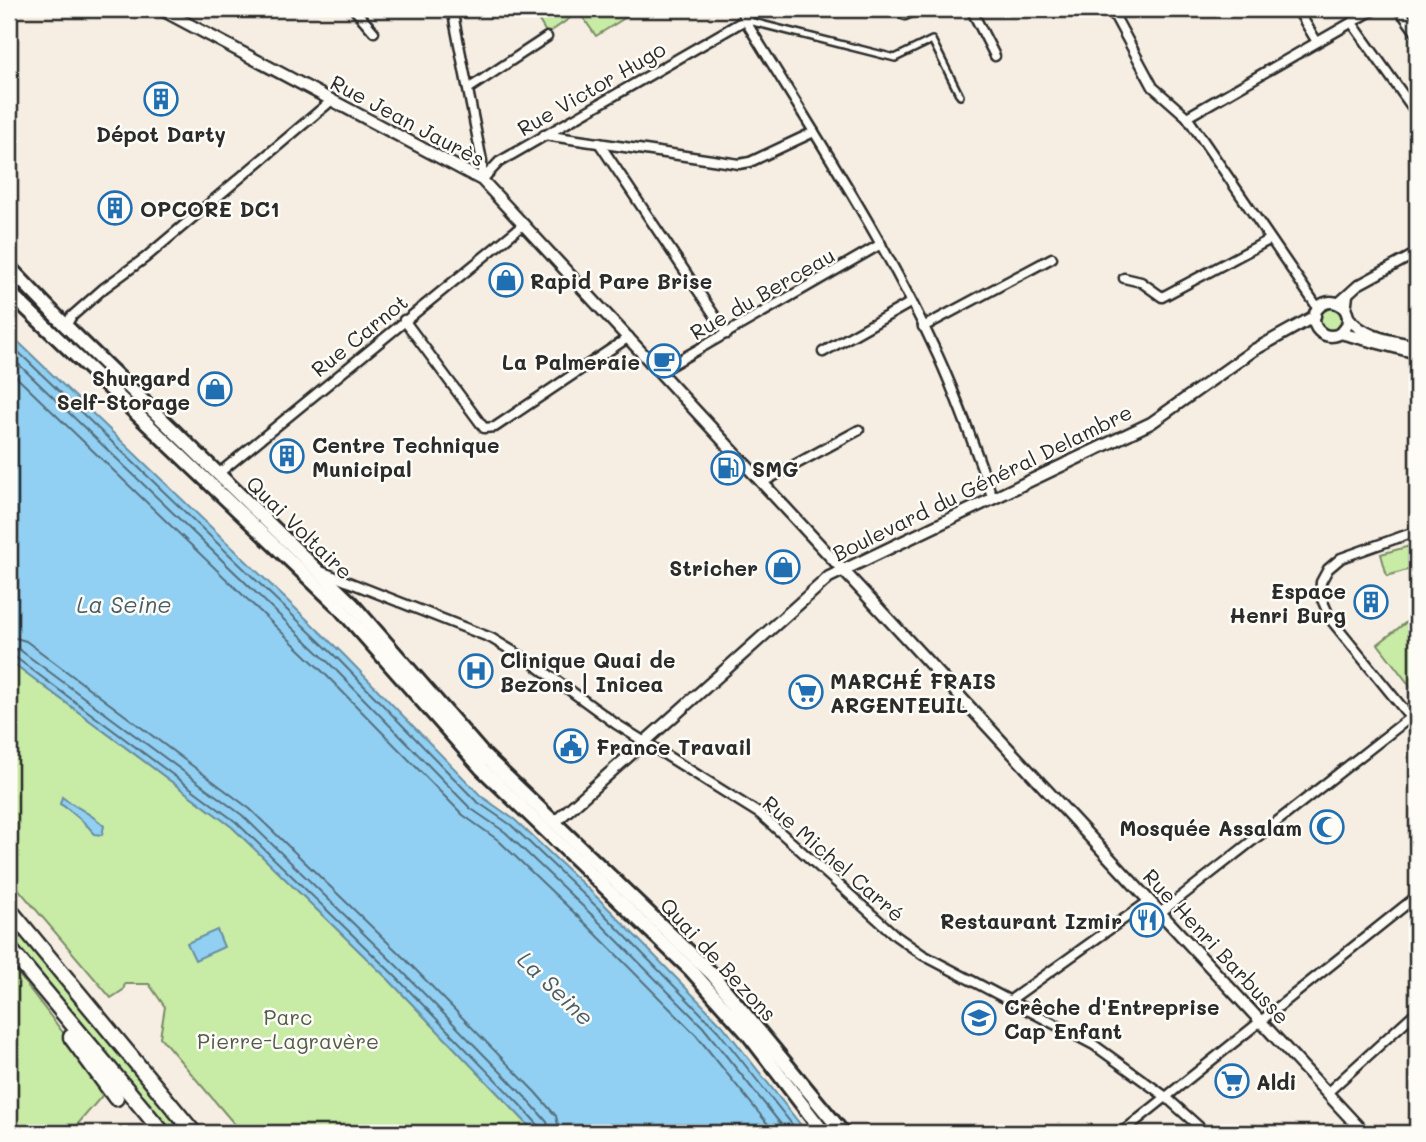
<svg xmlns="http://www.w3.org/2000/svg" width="1426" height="1142" viewBox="0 0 1426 1142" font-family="Mali,sans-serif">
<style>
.green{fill:#c8eba5;stroke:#7a8b68;stroke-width:2}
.water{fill:#91d0f2;stroke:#688ea2;stroke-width:2}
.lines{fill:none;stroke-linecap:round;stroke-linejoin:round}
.shore{stroke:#546d7b;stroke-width:2}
.pedestrian-casing{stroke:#2b2b2b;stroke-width:10}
.minor-casing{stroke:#2b2b2b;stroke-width:13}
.tertiary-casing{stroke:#2b2b2b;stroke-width:15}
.primary-casing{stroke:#2b2b2b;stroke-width:18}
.motorway-casing{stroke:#2b2b2b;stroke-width:19}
.pedestrian{stroke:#fdfcf7;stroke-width:5}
.minor{stroke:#fdfcf7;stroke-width:8}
.tertiary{stroke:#fdfcf7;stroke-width:10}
.primary{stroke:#fdfcf7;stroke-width:12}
.motorway{stroke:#fdfcf7;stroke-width:14}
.labels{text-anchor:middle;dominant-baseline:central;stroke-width:5;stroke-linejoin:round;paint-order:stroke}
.street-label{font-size:21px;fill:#2b2b2b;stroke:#fdfcf7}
.poi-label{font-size:21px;font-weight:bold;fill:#2b2b2b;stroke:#fdfcf7;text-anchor:start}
.park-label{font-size:21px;fill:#525b4a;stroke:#fdfcf7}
.water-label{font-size:23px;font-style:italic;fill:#4a5d67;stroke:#fdfcf7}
</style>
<rect width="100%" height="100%" fill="#f6eee2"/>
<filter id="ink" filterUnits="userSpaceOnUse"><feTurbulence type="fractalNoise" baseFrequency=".0143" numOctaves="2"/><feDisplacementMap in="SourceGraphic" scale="14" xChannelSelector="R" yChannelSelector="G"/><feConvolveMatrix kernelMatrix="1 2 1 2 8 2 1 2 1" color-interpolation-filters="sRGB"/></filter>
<g filter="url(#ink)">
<g class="green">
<path d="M532,9H639L596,36L579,12L547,34Z"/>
<circle cx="1331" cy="319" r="11"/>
<path d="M1417,544V567L1387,576L1381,554Z"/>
<path d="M1413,617L1417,622V695L1378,644Z"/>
<path d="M9,660L232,827L389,980L536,1133H242L160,1037L165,1007L149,984H125L123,990L111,998L9,878Z"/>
<path d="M23,935L188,1133H170L13,943Z"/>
<path d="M9,962L107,1090L76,1126L80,1133H9Z"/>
</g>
<g class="water">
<path d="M9,333L343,654L481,796L515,820L603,903L723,1026L807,1133H536L389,980L232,827L9,660Z"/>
<path d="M62,797C75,807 94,815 104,826L102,835L94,834C90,826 66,807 60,804Z"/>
<path d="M217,930L224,947L195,960L187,943Z"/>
</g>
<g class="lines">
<g class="shore">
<path d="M9,343L338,659L476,801L511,825L599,909L718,1031L799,1133"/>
<path d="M9,355L331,665L470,808L505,832L593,916L703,1027L788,1133"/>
<path d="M9,370L324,673L463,815L498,840L586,924L696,1035L775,1133"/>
<path d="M9,636L26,641L250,809L407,961L535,1092L556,1116L560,1133"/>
<path d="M9,647L20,650L242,815L400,969L527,1099L547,1122L550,1133"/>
<path d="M9,656L15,657L236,822L394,975L521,1106L540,1127L541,1133"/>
</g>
<defs>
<g id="pedestrian">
<path d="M1085,13L1092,9"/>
<path d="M745,20L895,58L932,40L960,96"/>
</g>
<g id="minor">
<path d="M354,9L374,32"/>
<path d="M452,9L482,161V180"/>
<path d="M741,9L745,20C812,130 884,238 938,356C959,402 976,451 993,499"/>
<path d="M971,9L995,56"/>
<path d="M1111,9L1153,87L1187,117L1318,308"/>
<path d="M1297,9L1317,42"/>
<path d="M1399,9L1417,34"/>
<path d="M905,15L919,9"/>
<path d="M1355,27L1417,114"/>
<path d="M468,89L547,37"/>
<path d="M1187,117L1375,9"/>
<path d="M544,135L739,164L750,162L814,132"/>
<path d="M599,143L727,334"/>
<path d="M482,180L499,162L745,20L756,9"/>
<path d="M1124,278L1141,282L1162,297L1269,240"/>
<path d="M1337,304L1358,285L1417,253"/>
<path d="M1346,312L1348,295"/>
<path d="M404,320L484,428L495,427L629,337"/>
<path d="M66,326L71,317L104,288L145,258L331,101"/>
<path d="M923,327L1052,258"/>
<path d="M823,352L910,303"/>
<path d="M659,372L881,244"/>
<path d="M218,474L524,224"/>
<path d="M763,482L859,430"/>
<path d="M323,572L491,638L534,664L616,724L760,814L896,936L923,955L1094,1045L1166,1097L1206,1133"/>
<path d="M1410,717L1331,620L1320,595L1321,582L1328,569L1341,558L1417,531"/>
<path d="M1160,913L1417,712"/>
<path d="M1009,1001L1149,901"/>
<path d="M1327,1093L1417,1011"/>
<path d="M1121,1133L1417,896"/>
</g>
<g id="tertiary">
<path d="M160,9L482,180L1364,1133"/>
<circle cx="1331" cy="319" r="17"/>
<path d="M1348,317C1363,338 1393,341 1417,346"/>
<path d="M1340,333L1417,353"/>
<path d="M555,822L829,577L1151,423L1254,350L1315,316"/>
</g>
<g id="primary">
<path d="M9,267L66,326L352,604L481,752L712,974L843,1133"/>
<path d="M9,292L339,607L482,769L691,970L748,1034L824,1133"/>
</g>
<g id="motorway">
<path d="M9,909L194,1133"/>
<path d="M9,948L163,1133"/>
<path d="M71,1037L116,1098"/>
</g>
</defs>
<use href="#pedestrian" class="pedestrian-casing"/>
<use href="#minor" class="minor-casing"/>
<use href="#tertiary" class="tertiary-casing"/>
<use href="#primary" class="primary-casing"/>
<use href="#motorway" class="motorway-casing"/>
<use href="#pedestrian" class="pedestrian"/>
<use href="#minor" class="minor"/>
<use href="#tertiary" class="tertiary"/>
<use href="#primary" class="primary"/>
<use href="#motorway" class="motorway"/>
</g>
</g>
<defs>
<symbol id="building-ring" viewBox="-11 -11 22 22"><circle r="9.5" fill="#fdfcf7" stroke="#1f6fb2" stroke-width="1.5"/><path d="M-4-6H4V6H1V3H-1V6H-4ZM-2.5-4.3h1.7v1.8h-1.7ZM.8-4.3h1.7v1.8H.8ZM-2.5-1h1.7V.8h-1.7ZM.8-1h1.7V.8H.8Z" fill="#1f6fb2"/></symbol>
<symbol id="shop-ring" viewBox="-11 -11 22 22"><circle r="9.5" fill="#fdfcf7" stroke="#1f6fb2" stroke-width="1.5"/><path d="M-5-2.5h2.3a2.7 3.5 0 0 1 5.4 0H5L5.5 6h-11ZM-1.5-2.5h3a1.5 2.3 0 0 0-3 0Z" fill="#1f6fb2"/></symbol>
<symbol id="cafe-ring" viewBox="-11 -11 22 22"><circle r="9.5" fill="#fdfcf7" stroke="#1f6fb2" stroke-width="1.5"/><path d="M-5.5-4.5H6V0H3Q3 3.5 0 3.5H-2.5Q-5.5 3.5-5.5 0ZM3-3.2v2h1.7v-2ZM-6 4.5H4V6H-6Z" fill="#1f6fb2"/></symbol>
<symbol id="fuel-ring" viewBox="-11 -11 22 22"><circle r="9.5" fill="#fdfcf7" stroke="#1f6fb2" stroke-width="1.5"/><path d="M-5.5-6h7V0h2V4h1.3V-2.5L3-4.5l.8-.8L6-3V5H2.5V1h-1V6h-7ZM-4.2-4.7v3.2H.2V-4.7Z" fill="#1f6fb2"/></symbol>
<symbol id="hospital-ring" viewBox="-11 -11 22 22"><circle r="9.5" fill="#fdfcf7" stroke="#1f6fb2" stroke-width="1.5"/><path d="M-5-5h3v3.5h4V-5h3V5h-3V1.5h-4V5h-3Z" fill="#1f6fb2"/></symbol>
<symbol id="supermarket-ring" viewBox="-11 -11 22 22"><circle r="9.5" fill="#fdfcf7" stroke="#1f6fb2" stroke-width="1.5"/><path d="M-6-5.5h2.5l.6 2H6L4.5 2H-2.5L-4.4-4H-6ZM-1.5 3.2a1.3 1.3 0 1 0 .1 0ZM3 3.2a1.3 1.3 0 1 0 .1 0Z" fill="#1f6fb2"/></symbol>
<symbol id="civic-ring" viewBox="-11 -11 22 22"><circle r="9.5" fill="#fdfcf7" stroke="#1f6fb2" stroke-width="1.5"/><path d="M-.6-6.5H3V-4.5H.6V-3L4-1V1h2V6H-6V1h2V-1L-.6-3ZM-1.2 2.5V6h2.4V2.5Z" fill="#1f6fb2"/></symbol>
<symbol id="mosque-ring" viewBox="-11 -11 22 22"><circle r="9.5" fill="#fdfcf7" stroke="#1f6fb2" stroke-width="1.5"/><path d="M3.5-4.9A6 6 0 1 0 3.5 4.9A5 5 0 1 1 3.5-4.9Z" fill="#1f6fb2"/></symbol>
<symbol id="restaurant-ring" viewBox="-11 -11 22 22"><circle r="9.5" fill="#fdfcf7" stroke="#1f6fb2" stroke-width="1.5"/><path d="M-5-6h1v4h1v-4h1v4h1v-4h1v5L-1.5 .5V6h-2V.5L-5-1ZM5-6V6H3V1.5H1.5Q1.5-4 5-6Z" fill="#1f6fb2"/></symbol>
<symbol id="school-ring" viewBox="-11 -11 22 22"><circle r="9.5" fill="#fdfcf7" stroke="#1f6fb2" stroke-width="1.5"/><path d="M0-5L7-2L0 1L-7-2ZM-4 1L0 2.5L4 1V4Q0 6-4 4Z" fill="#1f6fb2"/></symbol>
</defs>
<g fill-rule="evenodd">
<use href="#building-ring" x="142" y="80" width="38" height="38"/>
<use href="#building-ring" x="96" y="189" width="38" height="38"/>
<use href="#shop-ring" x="487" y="261" width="38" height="38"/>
<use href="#cafe-ring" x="645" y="342" width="38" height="38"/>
<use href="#shop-ring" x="196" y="370" width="38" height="38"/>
<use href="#building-ring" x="268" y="437" width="38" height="38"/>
<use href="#fuel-ring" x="709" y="449" width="38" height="38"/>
<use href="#shop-ring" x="764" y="548" width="38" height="38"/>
<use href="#building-ring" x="1352" y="583" width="38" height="38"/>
<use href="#hospital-ring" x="457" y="652" width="38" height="38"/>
<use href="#supermarket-ring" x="787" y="673" width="38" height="38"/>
<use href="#civic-ring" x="552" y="727" width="38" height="38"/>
<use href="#mosque-ring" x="1308" y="808" width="38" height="38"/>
<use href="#restaurant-ring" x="1128" y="901" width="38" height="38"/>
<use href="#school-ring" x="960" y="999" width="38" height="38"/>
<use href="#supermarket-ring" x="1213" y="1062" width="38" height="38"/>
</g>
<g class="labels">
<g class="street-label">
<text transform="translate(591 88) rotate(-30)">Rue Victor Hugo</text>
<text transform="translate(408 120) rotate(28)">Rue Jean Jaurès</text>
<text transform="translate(762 293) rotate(-30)">Rue du Berceau</text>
<text transform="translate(359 335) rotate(-39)">Rue Carnot</text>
<text transform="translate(982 482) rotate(-26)">Boulevard du Général Delambre</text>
<text transform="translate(300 527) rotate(44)">Quai Voltaire</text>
<text transform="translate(834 858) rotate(41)">Rue Michel Carré</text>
<text transform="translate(1217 946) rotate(47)">Rue Henri Barbusse</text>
<text transform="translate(719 959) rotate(47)">Quai de Bezons</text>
</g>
<g class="poi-label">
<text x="161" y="133" text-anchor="middle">Dépot Darty</text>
<text x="140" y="208">OPCORE DC1</text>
<text x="530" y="280">Rapid Pare Brise</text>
<text x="640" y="361" text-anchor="end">La Palmeraie</text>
<text x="190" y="377" text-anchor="end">Shurgard<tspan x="190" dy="24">Self-Storage</tspan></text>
<text x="312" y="444">Centre Technique<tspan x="312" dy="24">Municipal</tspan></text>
<text x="752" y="468">SMG</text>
<text x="758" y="567" text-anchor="end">Stricher</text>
<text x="1346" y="590" text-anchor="end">Espace<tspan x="1346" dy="24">Henri Burg</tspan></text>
<text x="500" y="659">Clinique Quai de<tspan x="500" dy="24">Bezons | Inicea</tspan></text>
<text x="830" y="680">MARCHÉ FRAIS<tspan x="830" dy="24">ARGENTEUIL</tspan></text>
<text x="596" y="746">France Travail</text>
<text x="1302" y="827" text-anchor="end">Mosquée Assalam</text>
<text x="1122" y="920" text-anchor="end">Restaurant Izmir</text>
<text x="1004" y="1006">Crêche d'Entreprise<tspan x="1004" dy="24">Cap Enfant</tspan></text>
<text x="1256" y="1081">Aldi</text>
</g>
<g class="park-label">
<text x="288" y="1016">Parc<tspan x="288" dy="24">Pierre-Lagravère</tspan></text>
</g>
<g class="water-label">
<text x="124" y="604">La Seine</text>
<text transform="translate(556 988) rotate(44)">La Seine</text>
</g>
</g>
<rect width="1426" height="1142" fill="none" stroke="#fdfcf7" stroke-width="35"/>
<rect x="18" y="18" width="1391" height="1107" fill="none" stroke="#2b2b2b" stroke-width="2.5" filter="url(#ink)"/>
</svg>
